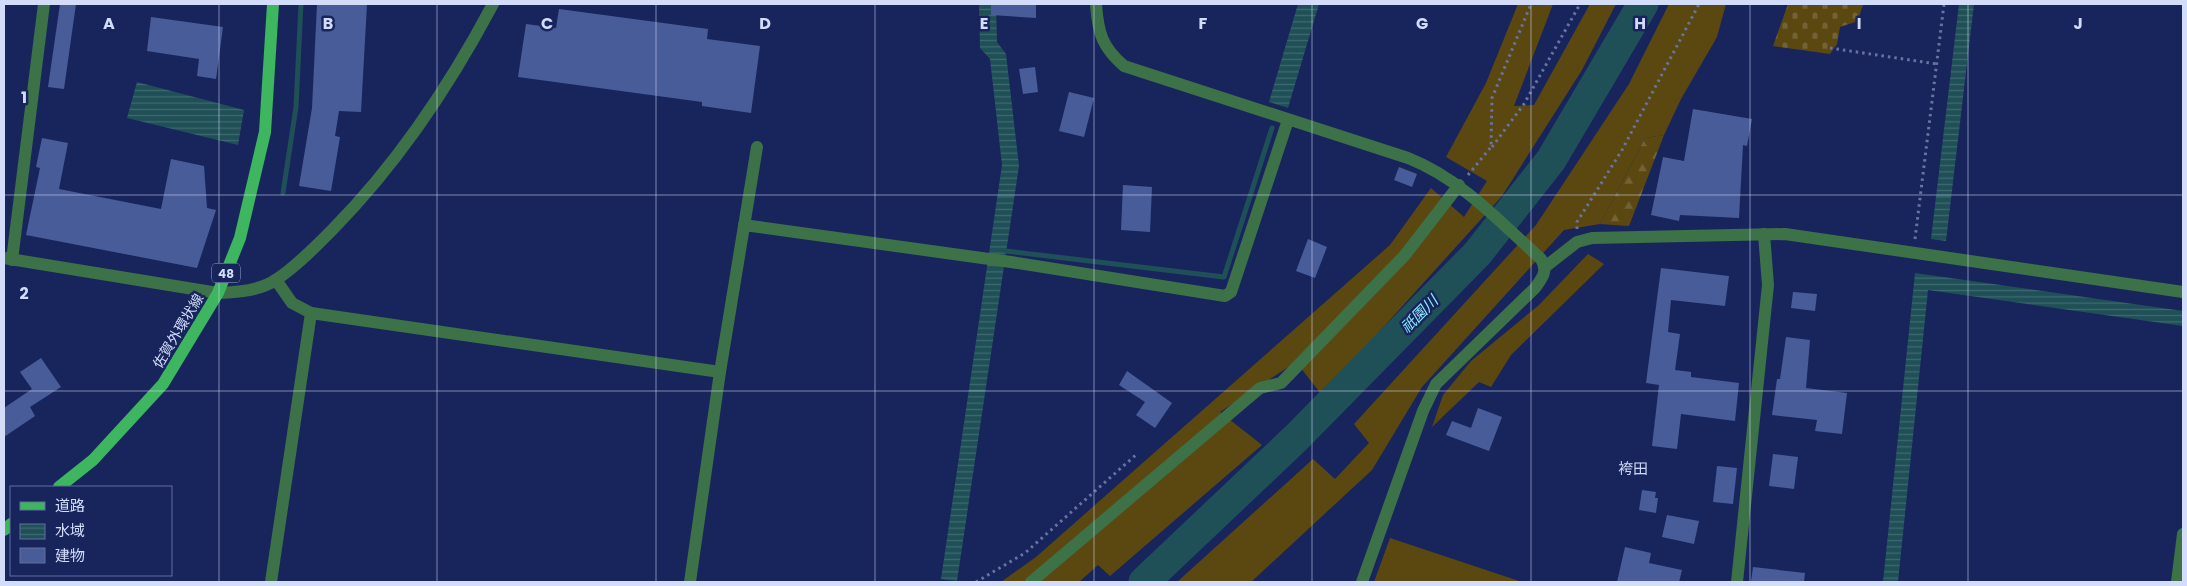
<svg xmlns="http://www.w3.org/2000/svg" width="2187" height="586" viewBox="0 0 2187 586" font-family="Poppins,'Noto Sans JP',sans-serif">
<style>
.grass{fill:#5b4811}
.forest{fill:url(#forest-firs)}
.cemetery{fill:url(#cemetery-stones)}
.water{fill:url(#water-rules)}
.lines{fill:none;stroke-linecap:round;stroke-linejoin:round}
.stream{stroke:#205057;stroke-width:5}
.river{stroke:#205057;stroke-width:31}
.building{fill:#485c99}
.path{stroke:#6874a0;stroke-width:3;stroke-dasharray:2.5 4;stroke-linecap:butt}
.minor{stroke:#3d7148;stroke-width:12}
.tertiary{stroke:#3d7148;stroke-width:12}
.primary{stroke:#3eb55f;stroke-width:12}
.grid{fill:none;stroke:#d3ddfa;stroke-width:1;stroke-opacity:0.55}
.labels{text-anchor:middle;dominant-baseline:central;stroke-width:5;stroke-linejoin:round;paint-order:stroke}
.shield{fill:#18255d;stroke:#9ba6cb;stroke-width:1}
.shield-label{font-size:12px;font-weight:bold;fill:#d3ddfa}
.street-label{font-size:14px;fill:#d3ddfa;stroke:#18255d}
.water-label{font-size:15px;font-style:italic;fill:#87ecfd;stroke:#18255d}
.neighbourhood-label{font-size:15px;fill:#ced8f4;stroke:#18255d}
.grid-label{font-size:16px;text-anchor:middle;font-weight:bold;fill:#d3ddfa;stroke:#18255d;stroke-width:5;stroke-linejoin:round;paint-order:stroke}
</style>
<defs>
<pattern id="forest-firs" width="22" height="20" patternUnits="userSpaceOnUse" patternTransform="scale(1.25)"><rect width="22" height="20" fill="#5b4811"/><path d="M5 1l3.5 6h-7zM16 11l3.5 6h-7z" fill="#726235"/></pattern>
<pattern id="cemetery-stones" width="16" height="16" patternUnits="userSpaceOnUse" patternTransform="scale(1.25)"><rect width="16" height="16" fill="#5b4811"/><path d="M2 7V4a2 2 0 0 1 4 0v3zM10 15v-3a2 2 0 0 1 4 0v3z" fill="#726235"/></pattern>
<pattern id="water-rules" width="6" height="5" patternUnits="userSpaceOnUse" patternTransform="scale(1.25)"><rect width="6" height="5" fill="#205057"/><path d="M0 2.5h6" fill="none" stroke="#406970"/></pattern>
</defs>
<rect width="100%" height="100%" fill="#18255d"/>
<g class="grass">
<path d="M1518,4H1553L1514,106L1534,105L1590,4H1616L1582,70L1502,196L1322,395L1296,362L1220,412L1262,445L1110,576L1098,565L1079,582H1001L1036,557L1390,245L1431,188L1464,217L1487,181L1446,157L1486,83Z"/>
<path d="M1669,4H1726L1717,37L1681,99L1664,135L1645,138L1600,224L1564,230L1422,387L1372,470L1251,582H1177L1313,459L1335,479L1369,443L1354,424L1536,225L1629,84Z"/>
<path d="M1588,254L1604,264L1511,355L1491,387L1479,382L1432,427L1443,395L1471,361L1539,305Z"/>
<path d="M1390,538L1522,582H1374Z"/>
</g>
<path class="forest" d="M1664,135L1629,226L1600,224L1645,138Z"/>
<path class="cemetery" d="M1788,4H1863L1858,21L1840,27L1837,44L1830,54L1773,46Z"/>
<g class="water">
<path d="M979,4H996L997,42L1006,54L1019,166L957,581L941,579L1002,165L990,59L980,48Z"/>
<path d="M1298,4H1319L1288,108L1269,102Z"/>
<path d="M1959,4H1974L1946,241L1931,239Z"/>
<path d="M137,82L244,110L238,145L127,118Z"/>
<path d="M1915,273L2183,311V326L1928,290L1898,582H1883Z"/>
</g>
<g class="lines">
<g class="stream">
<path d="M283,193L296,107L301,4"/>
<path d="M1006,251L1224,277L1272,128"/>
</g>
<path class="river" d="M1144,582L1296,438L1477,254L1551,160L1643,4"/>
</g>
<g class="building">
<path d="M60,4H76L64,89L48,87Z"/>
<path d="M317,4H367L361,112L339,111L335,136L340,137L331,191L299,186L312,108Z"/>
<path d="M991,4H1036V18L991,15Z"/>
<path d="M559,9L708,29L707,39L760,46L751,113L702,106V102L518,77L526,24L556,28Z"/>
<path d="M151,17L223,27L216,79L197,76L199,59L147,51Z"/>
<path d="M1035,67L1038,92L1023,94L1019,69Z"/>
<path d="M1069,92L1094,98L1084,137L1059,131Z"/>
<path d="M1693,109L1752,119L1747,146L1743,145L1739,218L1680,215L1679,221L1651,215L1663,157L1684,161Z"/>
<path d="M42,138L68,143L59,189L161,209L171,159L204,166L207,208L216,210L197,268L26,235L40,168L36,167Z"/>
<path d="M1399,167L1417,174L1412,187L1394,180Z"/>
<path d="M1123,185L1152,187L1150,232L1121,230Z"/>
<path d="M1308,239L1327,247L1315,278L1296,271Z"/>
<path d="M1661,268L1729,276L1725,306L1671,300L1668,332L1680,334L1675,370L1691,372V377L1739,383L1735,421L1681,414L1677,449L1652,446L1659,385L1646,383Z"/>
<path d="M1793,292L1817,294L1815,311L1791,308Z"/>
<path d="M1786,337L1810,340L1806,388L1847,393L1842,434L1815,431L1817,420L1772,415L1777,379H1780Z"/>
<path d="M41,358L61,387L30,407L35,416L4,437V408L32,389L20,372Z"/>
<path d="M1127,371L1172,403L1155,428L1136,415L1145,402L1119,385Z"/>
<path d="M1478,408L1502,417L1489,451L1446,435L1452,421L1471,428Z"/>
<path d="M1773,454L1798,457L1794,489L1769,486Z"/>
<path d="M1717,466L1737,468L1733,504L1713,502Z"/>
<path d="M1642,490L1656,492L1655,498H1658L1656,513L1639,510Z"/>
<path d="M1667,515L1699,521L1694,544L1662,537Z"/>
<path d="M1625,547L1651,553L1649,563L1682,570L1679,582H1617Z"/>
<path d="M1753,567L1805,573L1804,582H1751Z"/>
</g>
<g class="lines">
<g class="path">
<path d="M1830,48L1937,64"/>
<path d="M1492,147L1524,104L1580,4"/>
<path d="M1468,175L1491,147L1492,98L1531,4"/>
<path d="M1577,229V222L1622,150L1699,4"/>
<path d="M1915,239L1944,4"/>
<path d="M976,582L1025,553L1138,453"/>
</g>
<g class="minor">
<path d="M744,225L1011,262L1225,296L1231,292L1288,120"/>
<path d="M4,258L218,293"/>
<path d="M12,260L44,4"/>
<path d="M1545,267L1577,242L1592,238L1785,234L2183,292"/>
<path d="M276,280L292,303L311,313L720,372"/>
<path d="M271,582L311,313"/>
<path d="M690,582L720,372L757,147"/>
<path d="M1031,582L1260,388L1281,383L1405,255L1459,185"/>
<path d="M1737,582L1768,285L1764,234"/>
<path d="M2177,582L2183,534"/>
</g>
<g class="tertiary">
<path d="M1096,4C1098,33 1102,47 1124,66L1408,158C1461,179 1499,221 1541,259C1548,271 1543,277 1535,288L1436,384L1423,411L1362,582"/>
<path d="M218,293C238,292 260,291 277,279C297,266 316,246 333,229C398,163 450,85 493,4"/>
</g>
<g class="primary">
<path d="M59,487L93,460L163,384L218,293L240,238L265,132L273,4"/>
<path d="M4,530L11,524"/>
</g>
</g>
<path class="grid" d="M219,4V582M437,4V582M656,4V582M875,4V582M1094,4V582M1312,4V582M1531,4V582M1750,4V582M1968,4V582M4,195H2183M4,391H2183"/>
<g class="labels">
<rect class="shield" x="212" y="263.5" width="28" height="19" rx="4"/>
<g class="shield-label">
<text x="226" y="273">48</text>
</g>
<g class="street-label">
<text transform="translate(178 331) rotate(-59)">佐賀外環状線</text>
</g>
<g class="water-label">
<text transform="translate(1419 314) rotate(-45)">祇園川</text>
</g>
<g class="neighbourhood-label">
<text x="1633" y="468">袴田</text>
</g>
</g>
<g class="grid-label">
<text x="109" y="29">A</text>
<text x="328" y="29">B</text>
<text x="547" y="29">C</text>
<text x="765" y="29">D</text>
<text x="984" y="29">E</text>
<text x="1203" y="29">F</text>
<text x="1422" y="29">G</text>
<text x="1640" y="29">H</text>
<text x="1859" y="29">I</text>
<text x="2078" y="29">J</text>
<text x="24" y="103">1</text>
<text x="24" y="299">2</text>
</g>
<rect width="2187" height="586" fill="none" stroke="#d3ddfa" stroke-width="10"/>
<rect x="10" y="486" width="162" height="90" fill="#18255d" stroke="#636f9c"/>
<rect x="20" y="502" width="25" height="8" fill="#3eb55f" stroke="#636f9c"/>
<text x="55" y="511" font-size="15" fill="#d3ddfa">道路</text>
<rect x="20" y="524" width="25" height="15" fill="url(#water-rules)" stroke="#636f9c"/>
<text x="55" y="536" font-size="15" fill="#d3ddfa">水域</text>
<rect x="20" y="548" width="25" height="15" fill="#485c99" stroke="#636f9c"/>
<text x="55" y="561" font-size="15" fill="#d3ddfa">建物</text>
</svg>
